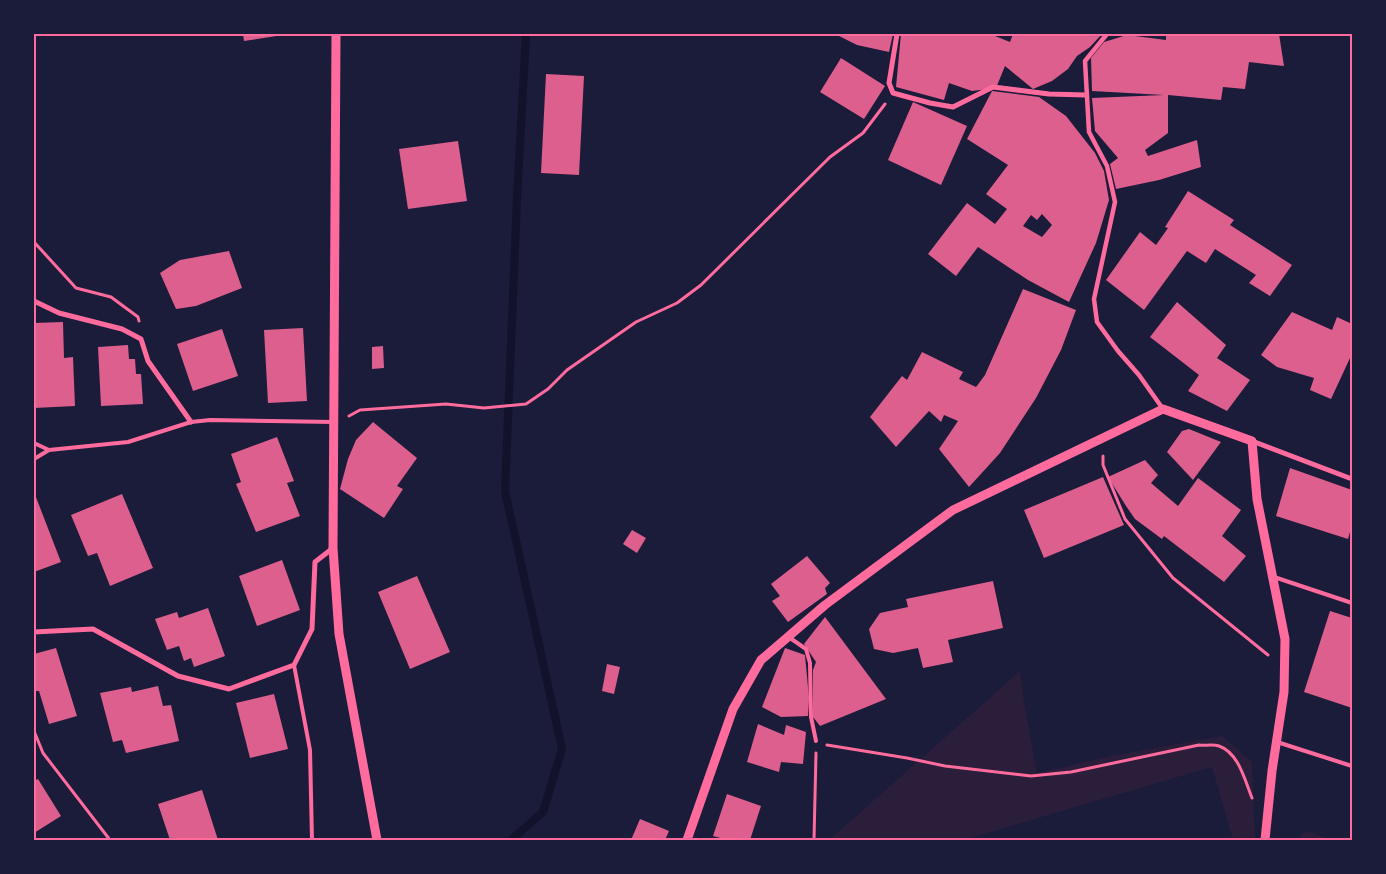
<svg xmlns="http://www.w3.org/2000/svg" width="1386" height="874" viewBox="0 0 1386 874" font-family="'Asap Condensed',sans-serif">
<style>
.green{fill:#2a1e3b}
.lines{fill:none;stroke-linecap:round;stroke-linejoin:round}
.stream{stroke:#12122b;stroke-width:8}
.building{fill:#dd5f8e;fill-rule:evenodd}
.path{stroke:#ff6b9d;stroke-width:3}
.service{stroke:#ff6b9d;stroke-width:4}
.pedestrian{stroke:#ff6b9d;stroke-width:4.5}
.minor{stroke:#ff6b9d;stroke-width:5}
.tertiary{stroke:#ff6b9d;stroke-width:9}
.neatline{fill:none;stroke:#ff6b9d;stroke-width:2}
</style>
<rect width="100%" height="100%" fill="#1b1b3a"/>
<g class="green">
<path d="M1020,671L1024,702L1037,773L1111,756L1222,736L1252,762L1255,840H1233L1212,767L963,840H829Z"/>
<path d="M1306,831L1332,840H1297Z"/>
</g>
<g class="lines">
<path class="stream" d="M511,840L543,812L562,749L505,491L517,198L526,34"/>
</g>
<g class="building">
<path d="M243,34H283V35L244,41Z"/>
<path d="M835,34H893L889,52L857,45Z"/>
<path d="M901,34H990L1010,42L1013,34H1102L1090,47L1077,56L1068,69L1052,81L1033,89L1005,66L996,88L972,91L949,83L944,100L896,87Z"/>
<path d="M1166,34H1279L1284,66L1249,62L1245,89L1223,87L1221,100L1168,95V133L1145,150L1148,156L1197,140L1201,167L1159,180L1116,189L1110,164L1118,158L1095,131L1092,98L1164,95L1092,91L1091,58L1104,42L1127,35L1166,40Z"/>
<path d="M841,58L885,86L864,119L820,92Z"/>
<path d="M546,74L584,76L579,175L541,173Z"/>
<path d="M992,91L1039,97L1066,116L1095,153L1104,171L1109,200L1096,243L1069,302L1028,280L978,247L956,276L928,254L967,203L995,224L1007,209L986,194L1008,165L967,139ZM1042,214L1052,225L1042,237L1023,226L1031,215L1037,220Z"/>
<path d="M913,102L967,126L941,185L888,160Z"/>
<path d="M458,141L467,201L408,209L399,149Z"/>
<path d="M1188,191L1234,220L1230,225L1292,265L1270,296L1249,283L1256,275L1215,249L1206,263L1187,251L1144,310L1106,280L1140,232L1156,245L1168,228L1165,227Z"/>
<path d="M229,251L242,288L196,306L176,309L160,273L180,260Z"/>
<path d="M1023,289L1076,310L1061,350L1036,398L1000,453L969,487L939,449L958,421L944,415L941,422L929,411L896,447L870,417L902,376L907,380L922,352L963,372L959,379L976,387L985,375Z"/>
<path d="M1177,302L1226,345L1217,358L1250,380L1227,411L1188,391L1199,375L1150,337Z"/>
<path d="M1292,312L1332,330L1337,317L1352,324V360L1350,358L1331,399L1310,390L1314,378L1277,367L1261,355Z"/>
<path d="M63,322L64,358L73,357L75,406L34,408V323Z"/>
<path d="M303,328L307,401L268,403L264,330Z"/>
<path d="M222,329L238,376L193,391L177,344Z"/>
<path d="M128,345L129,359H135L136,374H141L143,404L101,406L98,347Z"/>
<path d="M383,346L384,368L372,369V347Z"/>
<path d="M373,422L417,458L397,486L403,489L384,518L340,489L348,459L356,440Z"/>
<path d="M1189,429L1221,442L1193,480L1167,452L1182,431Z"/>
<path d="M277,437L294,481L287,483L300,516L256,532L236,484L241,482L231,454Z"/>
<path d="M1145,460L1158,475L1151,483L1178,506L1198,478L1241,510L1222,536L1246,556L1224,582L1164,536L1162,539L1135,519L1126,506L1108,477Z"/>
<path d="M1290,468L1352,490V525L1348,539L1276,516Z"/>
<path d="M1103,477L1124,525L1044,558L1024,510Z"/>
<path d="M34,492L61,562L34,572Z"/>
<path d="M122,494L153,568L110,586L97,553L88,556L71,515Z"/>
<path d="M632,530L646,538L637,553L623,544Z"/>
<path d="M807,556L830,583L825,588L827,594L788,622L772,601L780,596L771,584Z"/>
<path d="M282,560L300,610L257,626L239,576Z"/>
<path d="M417,576L450,652L410,669L378,592Z"/>
<path d="M993,581L1003,628L948,640L953,662L923,668L918,648L893,653L874,649L869,629L880,613L908,607L906,599Z"/>
<path d="M208,608L225,656L194,667L191,658L184,661L179,646L167,650L155,619L177,612L179,618Z"/>
<path d="M1330,611L1352,618V708L1304,692Z"/>
<path d="M825,617L886,699L820,726L813,717V670L816,662L804,644Z"/>
<path d="M56,648L77,716L49,724L39,691H35L34,689V654Z"/>
<path d="M785,648L805,655L809,698L808,716L781,717L762,707Z"/>
<path d="M607,664L620,667L614,694L602,691Z"/>
<path d="M158,686L163,706L171,705L179,741L126,753L122,740L113,742L100,693L131,687L132,692Z"/>
<path d="M274,694L288,749L250,758L236,703Z"/>
<path d="M758,724L784,735L786,725L806,732L803,764L781,762L779,772L747,762Z"/>
<path d="M38,779L61,816L34,833V781Z"/>
<path d="M202,790L218,840H170L158,804Z"/>
<path d="M727,794L761,806L750,840H727L713,836Z"/>
<path d="M640,819L669,831L665,840H631Z"/>
</g>
<g class="lines">
<g class="path">
<path d="M34,242L76,288L111,297L138,317L139,321"/>
<path d="M349,416L360,410L446,404L484,408L526,404L548,389L567,370L636,322L677,303L701,285L830,157L863,133L885,104"/>
<path d="M1103,456V465L1125,519L1173,578L1268,655"/>
<path d="M34,731L43,753L110,840"/>
<path d="M827,745L907,758L945,766L1031,776L1071,772L1199,745C1204,746 1213,744 1219,746C1239,753 1245,781 1252,798"/>
<path d="M814,840L816,753"/>
</g>
<g class="service">
<path d="M34,443L49,450L128,442L191,422L210,420L334,422"/>
<path d="M34,459L49,450"/>
<path d="M1274,577L1352,603"/>
<path d="M790,638L806,649L810,663L811,717L816,741"/>
<path d="M294,665L310,750L312,840"/>
<path d="M1277,742L1352,766"/>
</g>
<path class="pedestrian" d="M1107,34L1085,61L1089,132L1107,166L1115,202L1094,299L1097,322L1118,351L1139,375L1163,409"/>
<g class="minor">
<path d="M897,34L889,83L893,93L930,103L953,107L993,87L1049,94L1086,95"/>
<path d="M34,301L59,313L122,329L141,339L148,361L191,422"/>
<path d="M1252,441L1352,479"/>
<path d="M34,632L93,629L178,676L229,689L294,665L312,629L315,562L333,548"/>
</g>
<g class="tertiary">
<path d="M336,34L333,548L339,634L377,840"/>
<path d="M687,840L733,709L761,660L825,605L953,510L1163,409L1252,441L1257,499L1285,639L1284,692L1272,771L1265,840"/>
</g>
</g>
<rect width="1386" height="874" fill="none" stroke="#1b1b3a" stroke-width="70"/>
<rect x="35" y="35" width="1316" height="804" class="neatline"/>
</svg>
